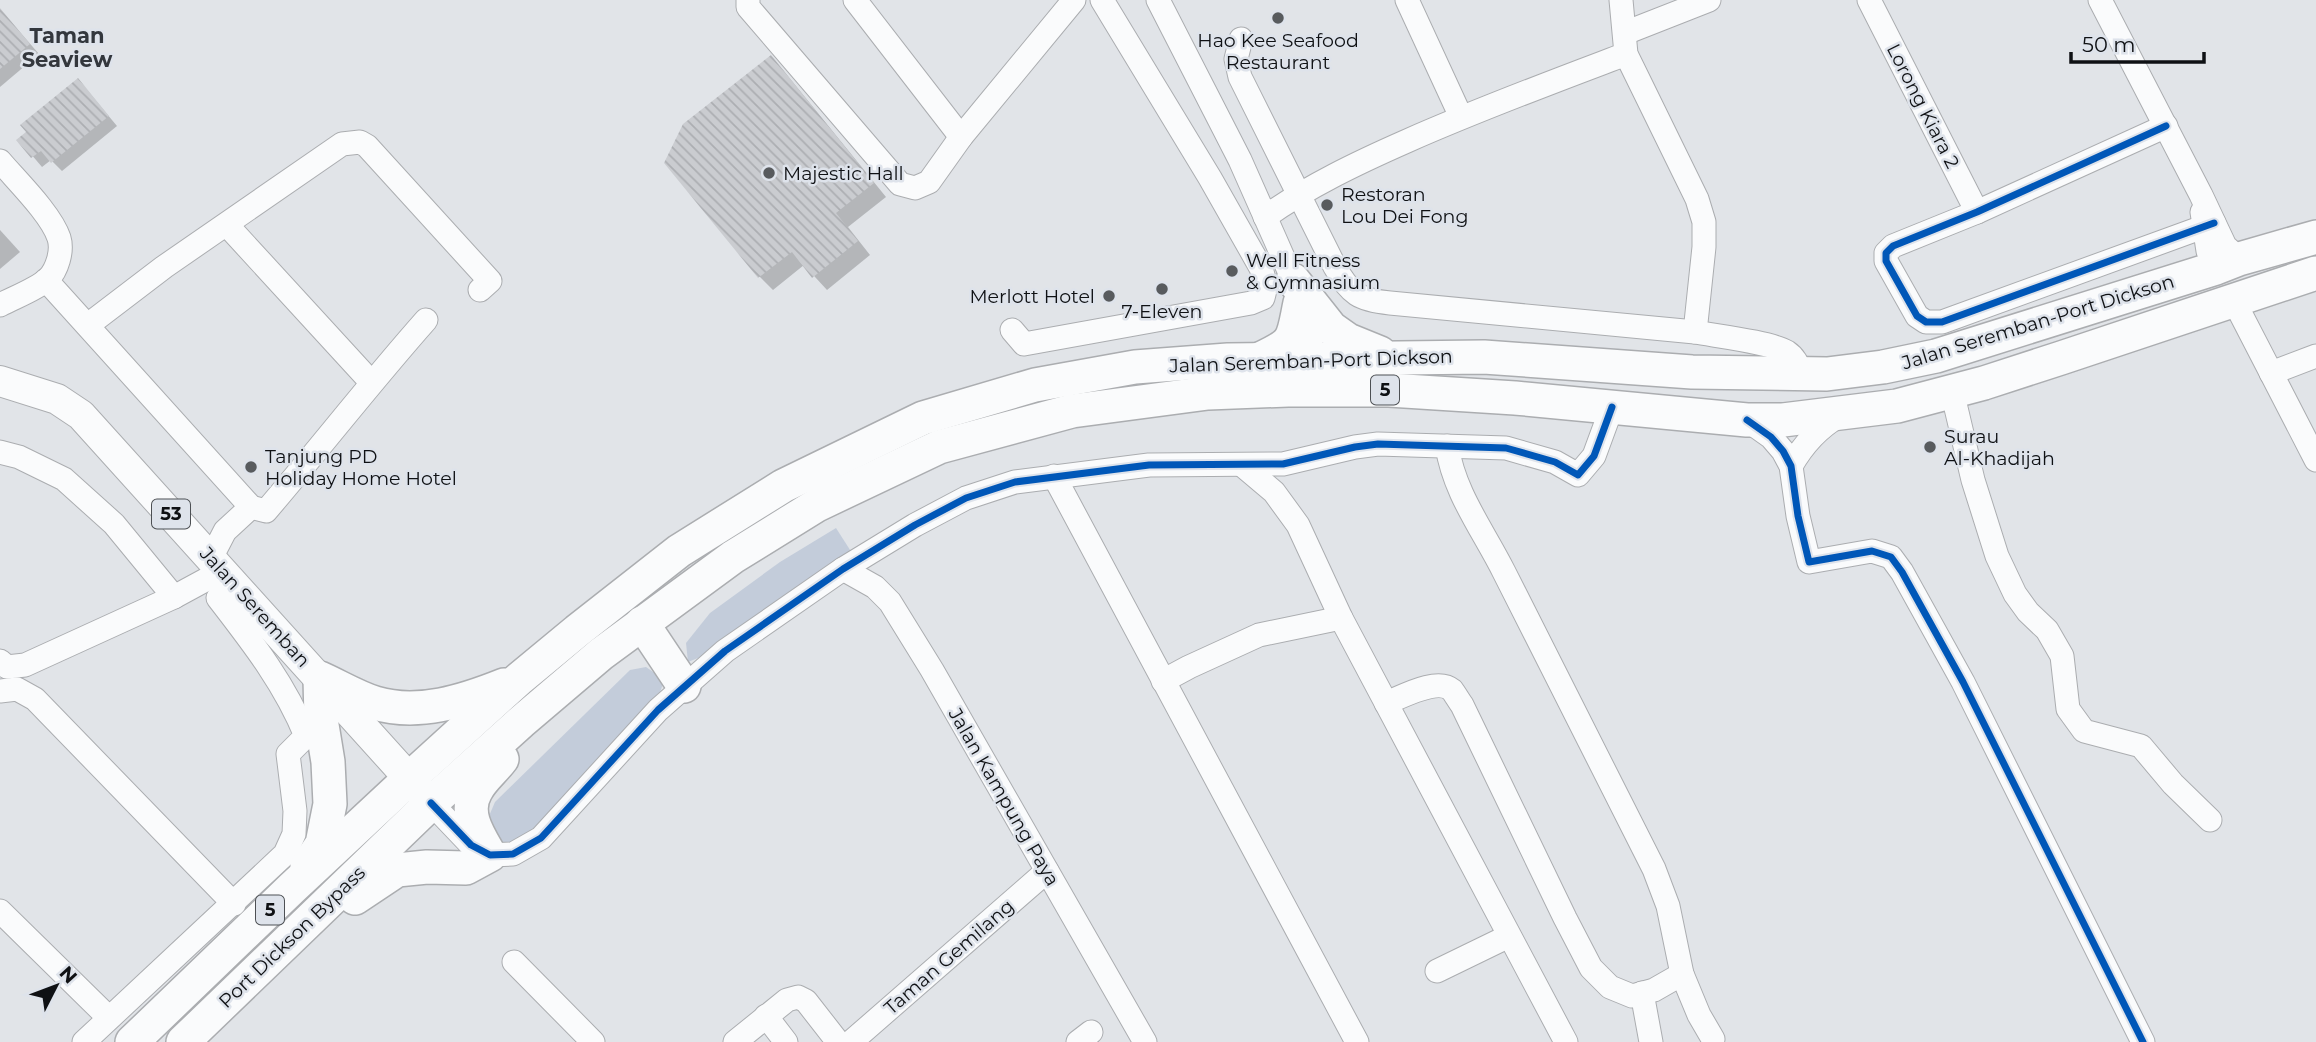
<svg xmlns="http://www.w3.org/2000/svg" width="2316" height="1042" viewBox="0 0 2316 1042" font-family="Montserrat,sans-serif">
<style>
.grass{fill:#c3ccda}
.shadow{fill:#0003}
.building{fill:url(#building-back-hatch)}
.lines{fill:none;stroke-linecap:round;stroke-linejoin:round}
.minor-casing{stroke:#abadb0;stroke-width:25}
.major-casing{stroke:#abadb0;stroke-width:32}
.highway-casing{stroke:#abadb0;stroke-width:36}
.minor{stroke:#fafbfc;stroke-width:23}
.major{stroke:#fafbfc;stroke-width:30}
.highway{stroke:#fafbfc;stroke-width:33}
.cycleway-casing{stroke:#dee3eb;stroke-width:11}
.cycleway{stroke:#0057b8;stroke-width:7}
.poi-dot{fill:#585b5e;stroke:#dee3eb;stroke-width:2.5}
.labels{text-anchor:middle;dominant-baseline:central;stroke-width:5;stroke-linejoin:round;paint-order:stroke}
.shield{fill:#dee3eb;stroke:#4d5054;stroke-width:2}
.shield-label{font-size:18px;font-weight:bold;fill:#0f1114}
.poi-label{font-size:19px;fill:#0f1114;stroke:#dee3eb;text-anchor:start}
.street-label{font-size:19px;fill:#0f1114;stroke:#dee3eb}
.neighbourhood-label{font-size:21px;font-weight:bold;fill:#33373d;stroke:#dee3eb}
</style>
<defs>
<pattern id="building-back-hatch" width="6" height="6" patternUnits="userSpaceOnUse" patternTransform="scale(1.75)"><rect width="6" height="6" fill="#caccd0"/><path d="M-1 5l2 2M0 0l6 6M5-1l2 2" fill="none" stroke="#acaeb2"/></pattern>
</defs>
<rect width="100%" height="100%" fill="#e1e4e8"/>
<g class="grass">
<path d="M836,528L852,553L713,652L688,662L686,643L710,613L780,562Z"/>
<path d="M646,667L656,674L663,684L656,703L528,838L503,849L486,823L495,802L630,670Z"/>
</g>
<g class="shadow">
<path d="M0,15L12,23L39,54L0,87Z"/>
<path d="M770,57L783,70L886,197L848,227L870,255L827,290L804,265L773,290L760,277L666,163Z"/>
<path d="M87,90L117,126L62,171L51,160L42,167L19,140Z"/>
<path d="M0,230L20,252L0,269Z"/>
</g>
<g class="building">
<path d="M0,8L30,44L0,69Z"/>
<path d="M771,55L874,183L836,213L858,241L812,278L792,252L758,278L664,163L683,124Z"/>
<path d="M78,78L109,116L51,163L41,151L31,158L16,140L26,132L20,125Z"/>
</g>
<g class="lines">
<defs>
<g id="minor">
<path d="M748,0V7L900,184L915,188L929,182L961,137L1074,0"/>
<path d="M855,0L961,137"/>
<path d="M1158,0L1240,160L1275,239L1293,280L1315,358"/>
<path d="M1407,0L1461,117"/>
<path d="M1621,0L1626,54L1697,199L1704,222V247L1695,332"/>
<path d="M1869,0L1977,212"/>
<path d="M2100,0L2201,195L2225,246L2239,259"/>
<path d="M1625,33L1709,0"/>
<path d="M1241,39L1236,59L1240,77L1335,267C1350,294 1359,300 1390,303L1695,332C1717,336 1770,342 1787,352C1796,358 1798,366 1802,375"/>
<path d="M2166,126L1977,212L1893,246L1886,253V261L1917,316L1926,322H1942L2214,223"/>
<path d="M0,161C17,181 51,214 59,238C63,251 57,270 48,279C35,290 15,297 0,305"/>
<path d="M2202,212L2208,251L2216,268"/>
<path d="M1265,217C1309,186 1357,163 1407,141C1479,109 1552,82 1626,54"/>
<path d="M227,225L371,382"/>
<path d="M46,280L251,507L266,511C320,448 371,382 426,320"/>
<path d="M2234,301L2316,460"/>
<path d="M88,325L164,267L342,144L360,142L367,146L490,281L480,290"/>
<path d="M1012,330L1024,344L1251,303L1263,298L1266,286L1261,268L1210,178L1102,0"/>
<path d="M2271,373L2316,356"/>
<path d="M1952,391L1973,480L1997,556L2015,594L2028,612L2047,630L2062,656L2068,709L2084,731L2141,746L2173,784L2210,820"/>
<path d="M1747,420L1771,437L1783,451L1791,466L1798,516L1809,562L1872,551L1891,557L1902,572L1963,682L2143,1042"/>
<path d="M1447,446C1454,493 1483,530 1504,572C1554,671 1604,770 1654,869L1668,906L1682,974L1699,1015L1713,1039"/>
<path d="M0,452L19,457L64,479L114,524L174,597"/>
<path d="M1242,465L1274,492L1298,525L1341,618L1566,1042"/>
<path d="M1791,466C1803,445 1818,428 1839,416"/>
<path d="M1054,476L1357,1042"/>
<path d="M211,558L225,531L251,507"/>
<path d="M843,569L875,587L890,602L932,670L1145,1042"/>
<path d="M0,661L7,667L25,665L174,597L222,571"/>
<path d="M1163,681L1189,667L1259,635L1341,618"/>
<path d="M0,691L17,689L35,699L234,904"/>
<path d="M1386,703C1402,697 1437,677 1452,690C1455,694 1459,701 1462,705L1565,918L1591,968L1610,987L1632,996L1654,990L1682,974"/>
<path d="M431,803L471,845L490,855L513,854L541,838L658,710L725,651L843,569L915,525L966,498L1015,482L1149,465L1283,464L1355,447L1378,444L1506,448L1555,462L1578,475L1594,456L1612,407"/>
<path d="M0,911L109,1018"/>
<path d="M514,962L593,1042"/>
<path d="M1437,971L1509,936"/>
<path d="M1642,993L1651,1042"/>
<path d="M766,1016L786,1042"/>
<path d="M84,1042L285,854L294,834L295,811L288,754L306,736C285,684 252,642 218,598L234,584"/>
<path d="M735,1042L787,1000L798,997L806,1001L838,1042"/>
<path d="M851,1042L1047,871"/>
<path d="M1078,1042L1091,1032"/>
</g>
<path id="major" d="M0,381L57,399L81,415L425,796"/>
<g id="highway">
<path d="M1293,280L1331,328L1348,340L1380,353"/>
<path d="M1260,359C1296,342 1292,341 1300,303"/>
<path d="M642,623L684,686"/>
<path d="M307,866L322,844L330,804L328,762L321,719L320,678C338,686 356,697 375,703C418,716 464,701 504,685"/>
<path d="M355,898L397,870L427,867L466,868L490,855C479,836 463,813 476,791C482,779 494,770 502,759"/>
<path d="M132,1042L292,888L409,779L519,679L577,631L679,551L783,486L923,418L1035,385L1135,367L1228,360L1484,357L1692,372L1827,374L1883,367L1936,356L2216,268L2239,259L2316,237"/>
<path d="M183,1042L431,803L521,722L601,654L733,557L817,505L939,447L1072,411L1208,393L1288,390H1389L1515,398L1747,420H1783L1897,406L1984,383L2061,358L2316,273"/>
</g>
</defs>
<use href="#minor" class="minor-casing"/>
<use href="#major" class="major-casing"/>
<use href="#highway" class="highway-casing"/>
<use href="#minor" class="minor"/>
<use href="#major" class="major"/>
<use href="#highway" class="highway"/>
<defs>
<g id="cycleway">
<path d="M2166,126L1977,212L1893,246L1886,253V261L1917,316L1926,322H1942L2214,223"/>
<path d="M1747,420L1771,437L1783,451L1791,466L1798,516L1809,562L1872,551L1891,557L1902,572L1963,682L2143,1042"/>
<path d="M431,803L471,845L490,855L513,854L541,838L658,710L725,651L843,569L915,525L966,498L1015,482L1149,465L1283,464L1355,447L1378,444L1506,448L1555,462L1578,475L1594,456L1612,407"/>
</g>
</defs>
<use href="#cycleway" class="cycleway-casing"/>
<use href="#cycleway" class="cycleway"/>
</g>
<g class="poi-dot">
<circle cx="1278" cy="18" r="7"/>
<circle cx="769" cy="173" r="7"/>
<circle cx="1327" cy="205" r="7"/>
<circle cx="1232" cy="271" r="7"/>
<circle cx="1162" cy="289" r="7"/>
<circle cx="1109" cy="296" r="7"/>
<circle cx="1930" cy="447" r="7"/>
<circle cx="251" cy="467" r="7"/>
</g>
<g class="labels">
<g class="shield">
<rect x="1371" y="375.5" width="28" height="29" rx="5"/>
<rect x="152" y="499.5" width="38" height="29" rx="5"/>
<rect x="256" y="895.5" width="28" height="29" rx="5"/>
</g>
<g class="shield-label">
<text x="1385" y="390">5</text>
<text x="171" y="514">53</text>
<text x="270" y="910">5</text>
</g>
<g class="poi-label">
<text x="1278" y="40" text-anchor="middle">Hao Kee Seafood<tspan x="1278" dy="22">Restaurant</tspan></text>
<text x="783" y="173">Majestic Hall</text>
<text x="1341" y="194">Restoran<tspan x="1341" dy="22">Lou Dei Fong</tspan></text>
<text x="1246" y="260">Well Fitness<tspan x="1246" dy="22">&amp; Gymnasium</tspan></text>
<text x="1095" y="296" text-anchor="end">Merlott Hotel</text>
<text x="1162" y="311" text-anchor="middle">7-Eleven</text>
<text x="1944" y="436">Surau<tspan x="1944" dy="22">Al-Khadijah</tspan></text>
<text x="265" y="456">Tanjung PD<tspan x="265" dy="22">Holiday Home Hotel</tspan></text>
</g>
<g class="street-label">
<text transform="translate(1923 106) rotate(63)">Lorong Kiara 2</text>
<text transform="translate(2038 322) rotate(-17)">Jalan Seremban-Port Dickson</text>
<text transform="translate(1311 361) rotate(-2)">Jalan Seremban-Port Dickson</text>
<text transform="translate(255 607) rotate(48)">Jalan Seremban</text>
<text transform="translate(1004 797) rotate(60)">Jalan Kampung Paya</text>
<text transform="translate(292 937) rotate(-44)">Port Dickson Bypass</text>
<text transform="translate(949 957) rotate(-41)">Taman Gemilang</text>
</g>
<g class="neighbourhood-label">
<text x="67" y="35">Taman<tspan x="67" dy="24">Seaview</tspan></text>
</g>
</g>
<g transform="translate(56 986) rotate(48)" stroke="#dee3eb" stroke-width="5" paint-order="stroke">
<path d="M0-5L12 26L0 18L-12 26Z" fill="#0f1114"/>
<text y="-10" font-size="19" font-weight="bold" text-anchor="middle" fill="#0f1114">N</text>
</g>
<path d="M2071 52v10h133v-10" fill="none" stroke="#0f1114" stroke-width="3.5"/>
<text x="2082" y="52" font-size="21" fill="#0f1114" stroke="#dee3eb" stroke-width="5" paint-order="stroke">50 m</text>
</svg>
